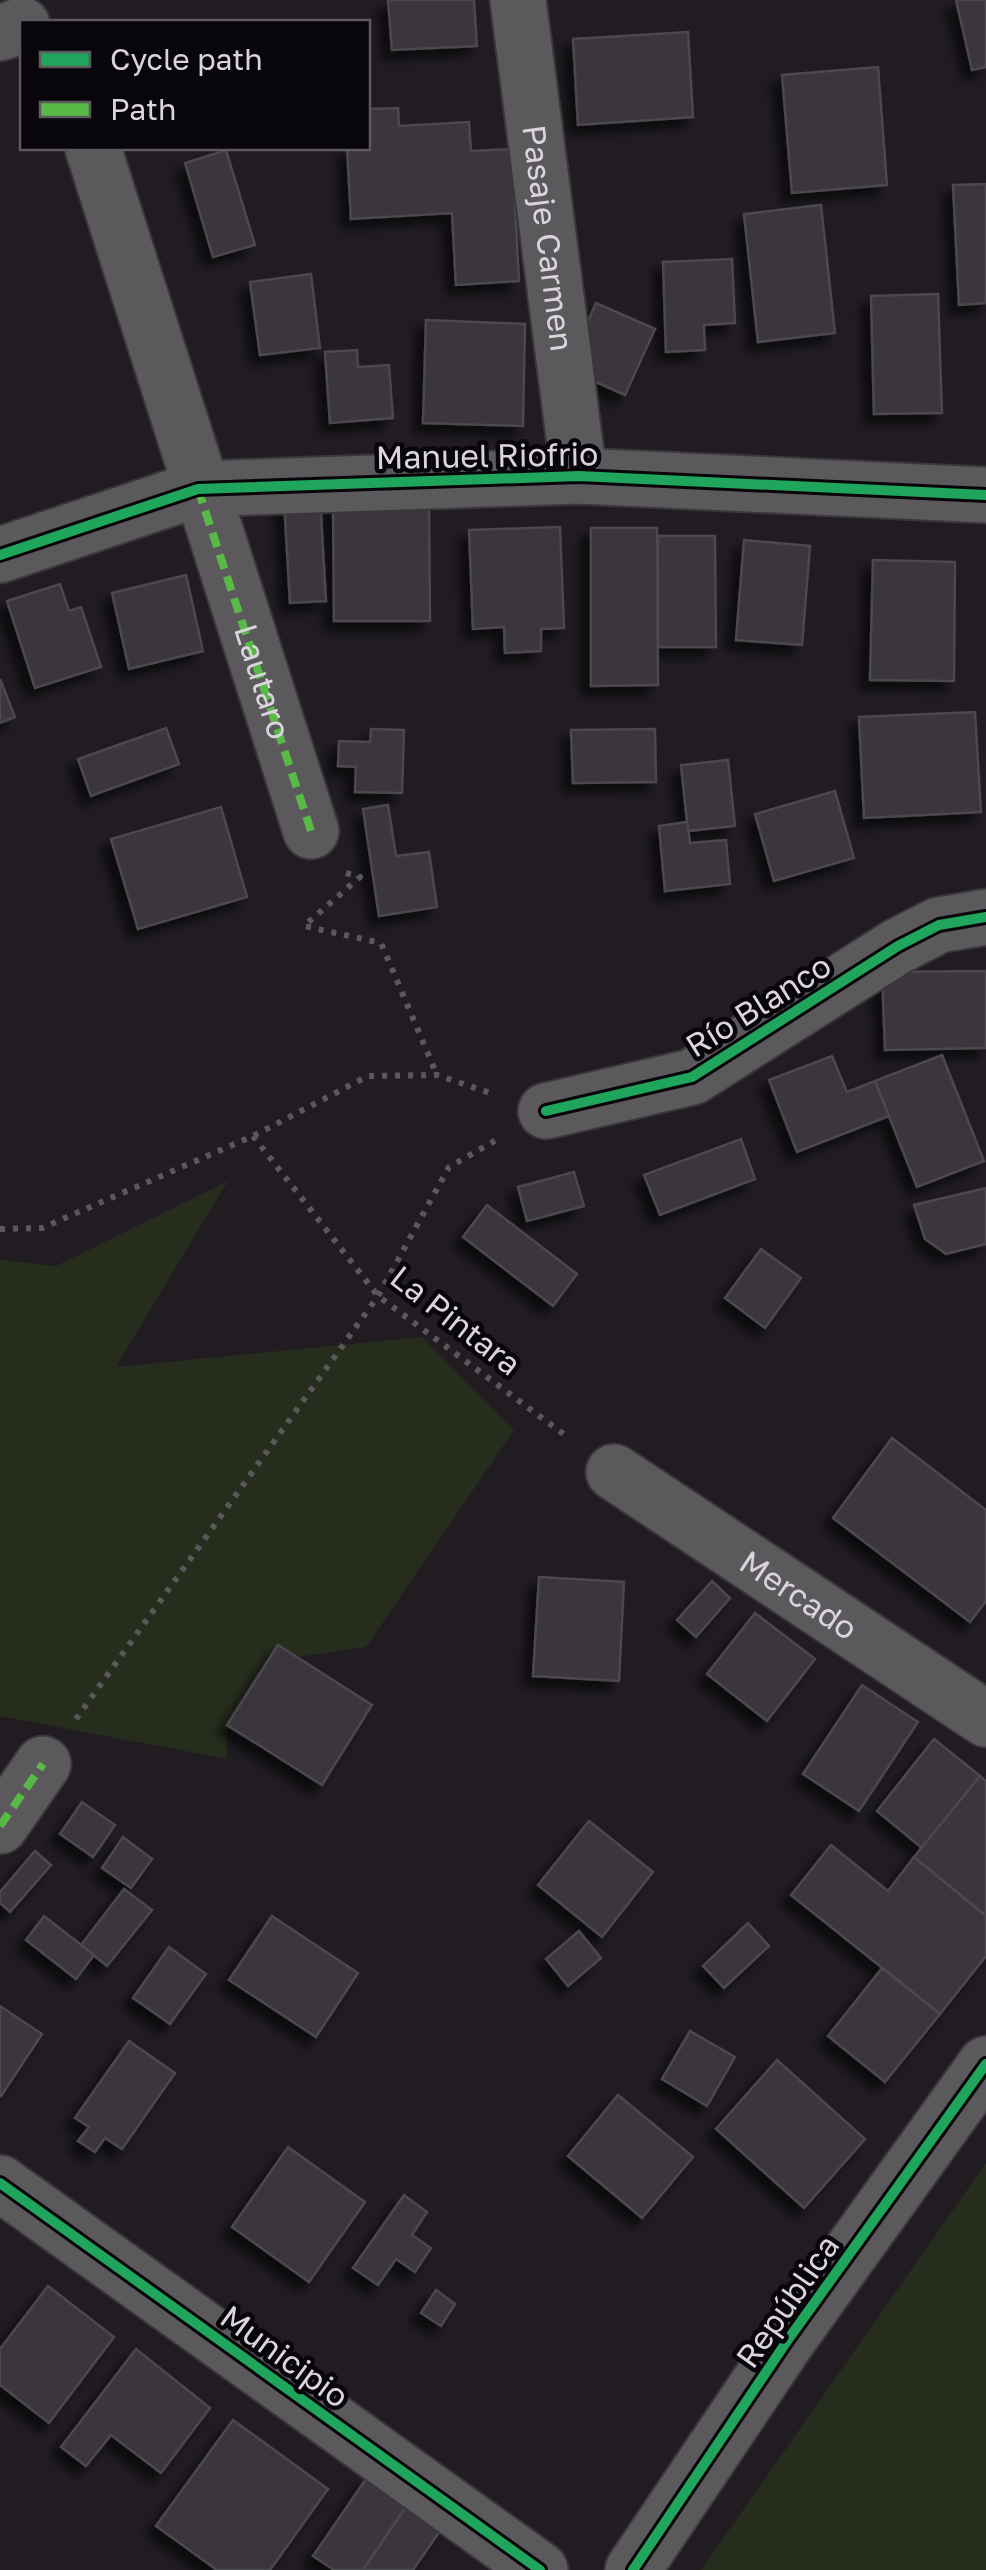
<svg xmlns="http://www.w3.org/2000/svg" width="986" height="2570" viewBox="0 0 986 2570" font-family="'Golos Text',sans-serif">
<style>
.grass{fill:#272d1d}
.building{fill:#3b353d;stroke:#4b484d;stroke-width:2.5;filter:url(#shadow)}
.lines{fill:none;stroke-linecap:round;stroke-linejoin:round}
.minor-casing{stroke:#3a373b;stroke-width:59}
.path{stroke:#5b585c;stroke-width:6;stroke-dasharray:5 8;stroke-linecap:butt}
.minor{stroke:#5b595c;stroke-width:55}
.quiet{stroke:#58b947;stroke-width:8;stroke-dasharray:15 8;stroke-linecap:butt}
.cycleway-casing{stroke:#09060b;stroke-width:16}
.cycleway{stroke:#20a55d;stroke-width:10}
.labels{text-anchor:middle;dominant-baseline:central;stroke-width:9;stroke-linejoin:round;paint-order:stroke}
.street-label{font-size:32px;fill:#dad5dd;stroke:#09060b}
</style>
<defs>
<filter id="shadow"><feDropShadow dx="-9" dy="9" stdDeviation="5" flood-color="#0009"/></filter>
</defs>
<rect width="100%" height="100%" fill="#201c22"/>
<g class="grass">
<path d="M228,1181L116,1367L422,1337L514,1430L366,1647L297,1657L228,1725L227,1759L0,1716V1260L56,1266Z"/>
<path d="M986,2163V2570H701Z"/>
</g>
<g class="building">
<path d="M388,0H474L477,46L392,50Z"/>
<path d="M956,0H986V67L972,70Z"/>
<path d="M688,32L693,117L578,125L573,39Z"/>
<path d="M878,67L887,185L792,193L782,75Z"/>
<path d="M398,108L399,126L469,122L471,151L512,149L519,281L456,285L452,213L351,219L347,148H368V109Z"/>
<path d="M226,150L255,245L213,257L185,163Z"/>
<path d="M986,184V303L959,305L953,185Z"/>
<path d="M821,205L835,333L758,342L744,214Z"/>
<path d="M732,259L735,323L704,325L705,350L666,352L663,262Z"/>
<path d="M311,274L320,348L260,355L250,282Z"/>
<path d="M938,294L942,413L874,414L871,296Z"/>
<path d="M596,303L655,329L625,395L567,369Z"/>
<path d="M426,320L525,324L523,426L423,423Z"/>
<path d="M357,350L358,367L389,365L393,418L330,423L325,352Z"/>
<path d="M429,497L430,621H334L333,498Z"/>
<path d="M320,498L326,601L290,603L284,500Z"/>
<path d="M560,527L564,628L541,629V651L505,653L504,627L473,629L469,530Z"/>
<path d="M591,528H657L658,685L591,686Z"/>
<path d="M658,536H715L716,647H658Z"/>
<path d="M744,540L810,546L802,645L736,640Z"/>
<path d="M873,560L955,562L954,681L870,680Z"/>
<path d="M186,575L203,651L129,669L112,593Z"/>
<path d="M60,584L69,611L81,607L101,667L35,688L7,601Z"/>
<path d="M0,679L15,717L0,723Z"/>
<path d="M975,712L981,812L864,818L859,717Z"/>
<path d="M166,728L179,764L91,796L78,759Z"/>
<path d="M371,729L404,730L402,793L355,792L356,767L338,766L339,741L370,742Z"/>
<path d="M655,729L656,782L573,783L571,730Z"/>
<path d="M728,760L735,826L688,831L681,765Z"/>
<path d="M835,791L854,858L774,881L755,814Z"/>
<path d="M388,805L396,856L429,852L437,907L379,916L363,809Z"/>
<path d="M221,807L247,897L138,929L111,839Z"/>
<path d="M687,822L690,843L726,840L730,884L665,891L659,826Z"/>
<path d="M986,971V1048L885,1050L882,972Z"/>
<path d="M942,1055L984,1161L917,1187L875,1081Z"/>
<path d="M832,1056L847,1092L875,1081L889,1116L797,1152L769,1080Z"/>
<path d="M741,1139L755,1179L660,1215L644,1175Z"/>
<path d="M574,1172L584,1206L527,1221L518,1187Z"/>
<path d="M986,1188V1244L946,1254L925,1239L914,1205Z"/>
<path d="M487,1205L577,1274L553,1306L463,1237Z"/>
<path d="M761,1249L801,1278L765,1328L725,1298Z"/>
<path d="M892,1438L986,1510V1601L970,1622L833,1518Z"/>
<path d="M539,1577L624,1582L619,1681L533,1676Z"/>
<path d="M712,1581L730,1598L696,1637L677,1620Z"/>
<path d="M755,1613L815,1659L767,1721L707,1674Z"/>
<path d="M278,1645L372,1705L322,1785L227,1725Z"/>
<path d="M862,1685L918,1722L859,1811L803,1774Z"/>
<path d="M934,1739L980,1776L922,1848L877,1811Z"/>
<path d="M980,1776L986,1781V1916L914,1857Z"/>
<path d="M82,1802L115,1825L93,1857L60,1834Z"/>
<path d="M589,1821L653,1872L602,1937L538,1885Z"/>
<path d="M123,1837L152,1859L131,1888L102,1868Z"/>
<path d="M831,1845L888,1891L914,1857L986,1916V1956L940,2014L791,1895Z"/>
<path d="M35,1851L51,1865L10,1912L0,1903V1892Z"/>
<path d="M124,1889L152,1910L107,1966L81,1945Z"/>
<path d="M44,1916L94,1955L76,1979L26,1940Z"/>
<path d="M272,1916L358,1973L316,2037L229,1980Z"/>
<path d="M748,1923L769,1946L724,1988L703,1966Z"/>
<path d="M579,1931L601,1958L568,1986L546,1959Z"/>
<path d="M169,1947L206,1974L170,2024L133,1998Z"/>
<path d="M882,1968L940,2014L885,2082L828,2036Z"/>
<path d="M0,2006L42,2034L1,2096L0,2095Z"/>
<path d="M690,2031L735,2057L707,2106L662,2079Z"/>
<path d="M129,2041L175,2073L122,2149L105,2138L95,2152L78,2141L89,2127L75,2118Z"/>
<path d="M777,2060L865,2139L804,2208L716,2129Z"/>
<path d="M618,2095L693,2157L642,2218L568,2156Z"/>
<path d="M288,2147L365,2202L309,2282L232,2227Z"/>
<path d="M404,2195L427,2212L412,2235L431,2248L415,2272L396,2259L378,2285L353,2268Z"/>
<path d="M48,2286L114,2337L49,2423L0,2385V2349Z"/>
<path d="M436,2290L455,2304L441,2326L421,2313Z"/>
<path d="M136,2349L210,2408L161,2473L111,2435L86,2466L61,2447Z"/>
<path d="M233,2420L328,2489L270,2570H217L156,2526Z"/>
<path d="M368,2476L408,2504L363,2570H334L313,2556Z"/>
<path d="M408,2504L442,2528L413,2570H363Z"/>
</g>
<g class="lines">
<defs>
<g id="minor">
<path id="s1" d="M518,0L579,476"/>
<path d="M0,33L22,25"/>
<path id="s2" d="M93,148L311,831"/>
<path d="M0,555L198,489L579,476L986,495"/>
<path d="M546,1111L692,1077L898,946L939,925L986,917"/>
<path id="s3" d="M614,1472L986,1719"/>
<path d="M0,1826L43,1764"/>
<path d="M0,2183L540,2570"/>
<path d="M633,2570L787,2341L986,2064"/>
</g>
</defs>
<use href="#minor" class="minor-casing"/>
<g class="path">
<path d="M346,873L360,877L304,926L381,943L437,1075"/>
<path d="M253,1136L378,1296L569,1438"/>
<path d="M0,1229L42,1228L253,1136L368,1076L437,1075L493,1094"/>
<path d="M76,1719L378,1296L449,1167L498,1139"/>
</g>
<use href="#minor" class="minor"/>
<g class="quiet">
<path d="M198,489L311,831"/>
<path d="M0,1826L43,1764"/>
</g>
<defs>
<g id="cycleway">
<path d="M0,555L198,489L579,476L986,495"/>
<path d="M546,1111L692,1077L898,946L939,925L986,917"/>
<path d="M0,2183L540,2570"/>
<path d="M633,2570L787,2341L986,2064"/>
</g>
</defs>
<use href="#cycleway" class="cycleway-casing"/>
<use href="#cycleway" class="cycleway"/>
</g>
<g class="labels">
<g class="street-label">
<text stroke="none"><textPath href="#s1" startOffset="240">Pasaje Carmen</textPath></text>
<text transform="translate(487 455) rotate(-1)">Manuel Riofrio</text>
<text stroke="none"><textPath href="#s2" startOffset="560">Lautaro</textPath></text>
<text transform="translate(758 1005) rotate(-32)">Río Blanco</text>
<text transform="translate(456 1320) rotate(38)">La Pintara</text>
<text stroke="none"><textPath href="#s3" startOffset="222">Mercado</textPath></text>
<text transform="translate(787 2301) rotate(-55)">República</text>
<text transform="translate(285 2356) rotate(36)">Municipio</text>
</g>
</g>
<rect x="20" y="20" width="350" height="130" fill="#09060b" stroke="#5d595f" stroke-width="2.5"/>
<rect x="40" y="52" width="50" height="15" fill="#20a55d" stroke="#5d595f" stroke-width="2.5"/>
<text x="110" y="70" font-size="30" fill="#dad5dd">Cycle path</text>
<rect x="40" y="102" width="50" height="15" fill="#58b947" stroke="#5d595f" stroke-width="2.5"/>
<text x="110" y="120" font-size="30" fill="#dad5dd">Path</text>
</svg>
